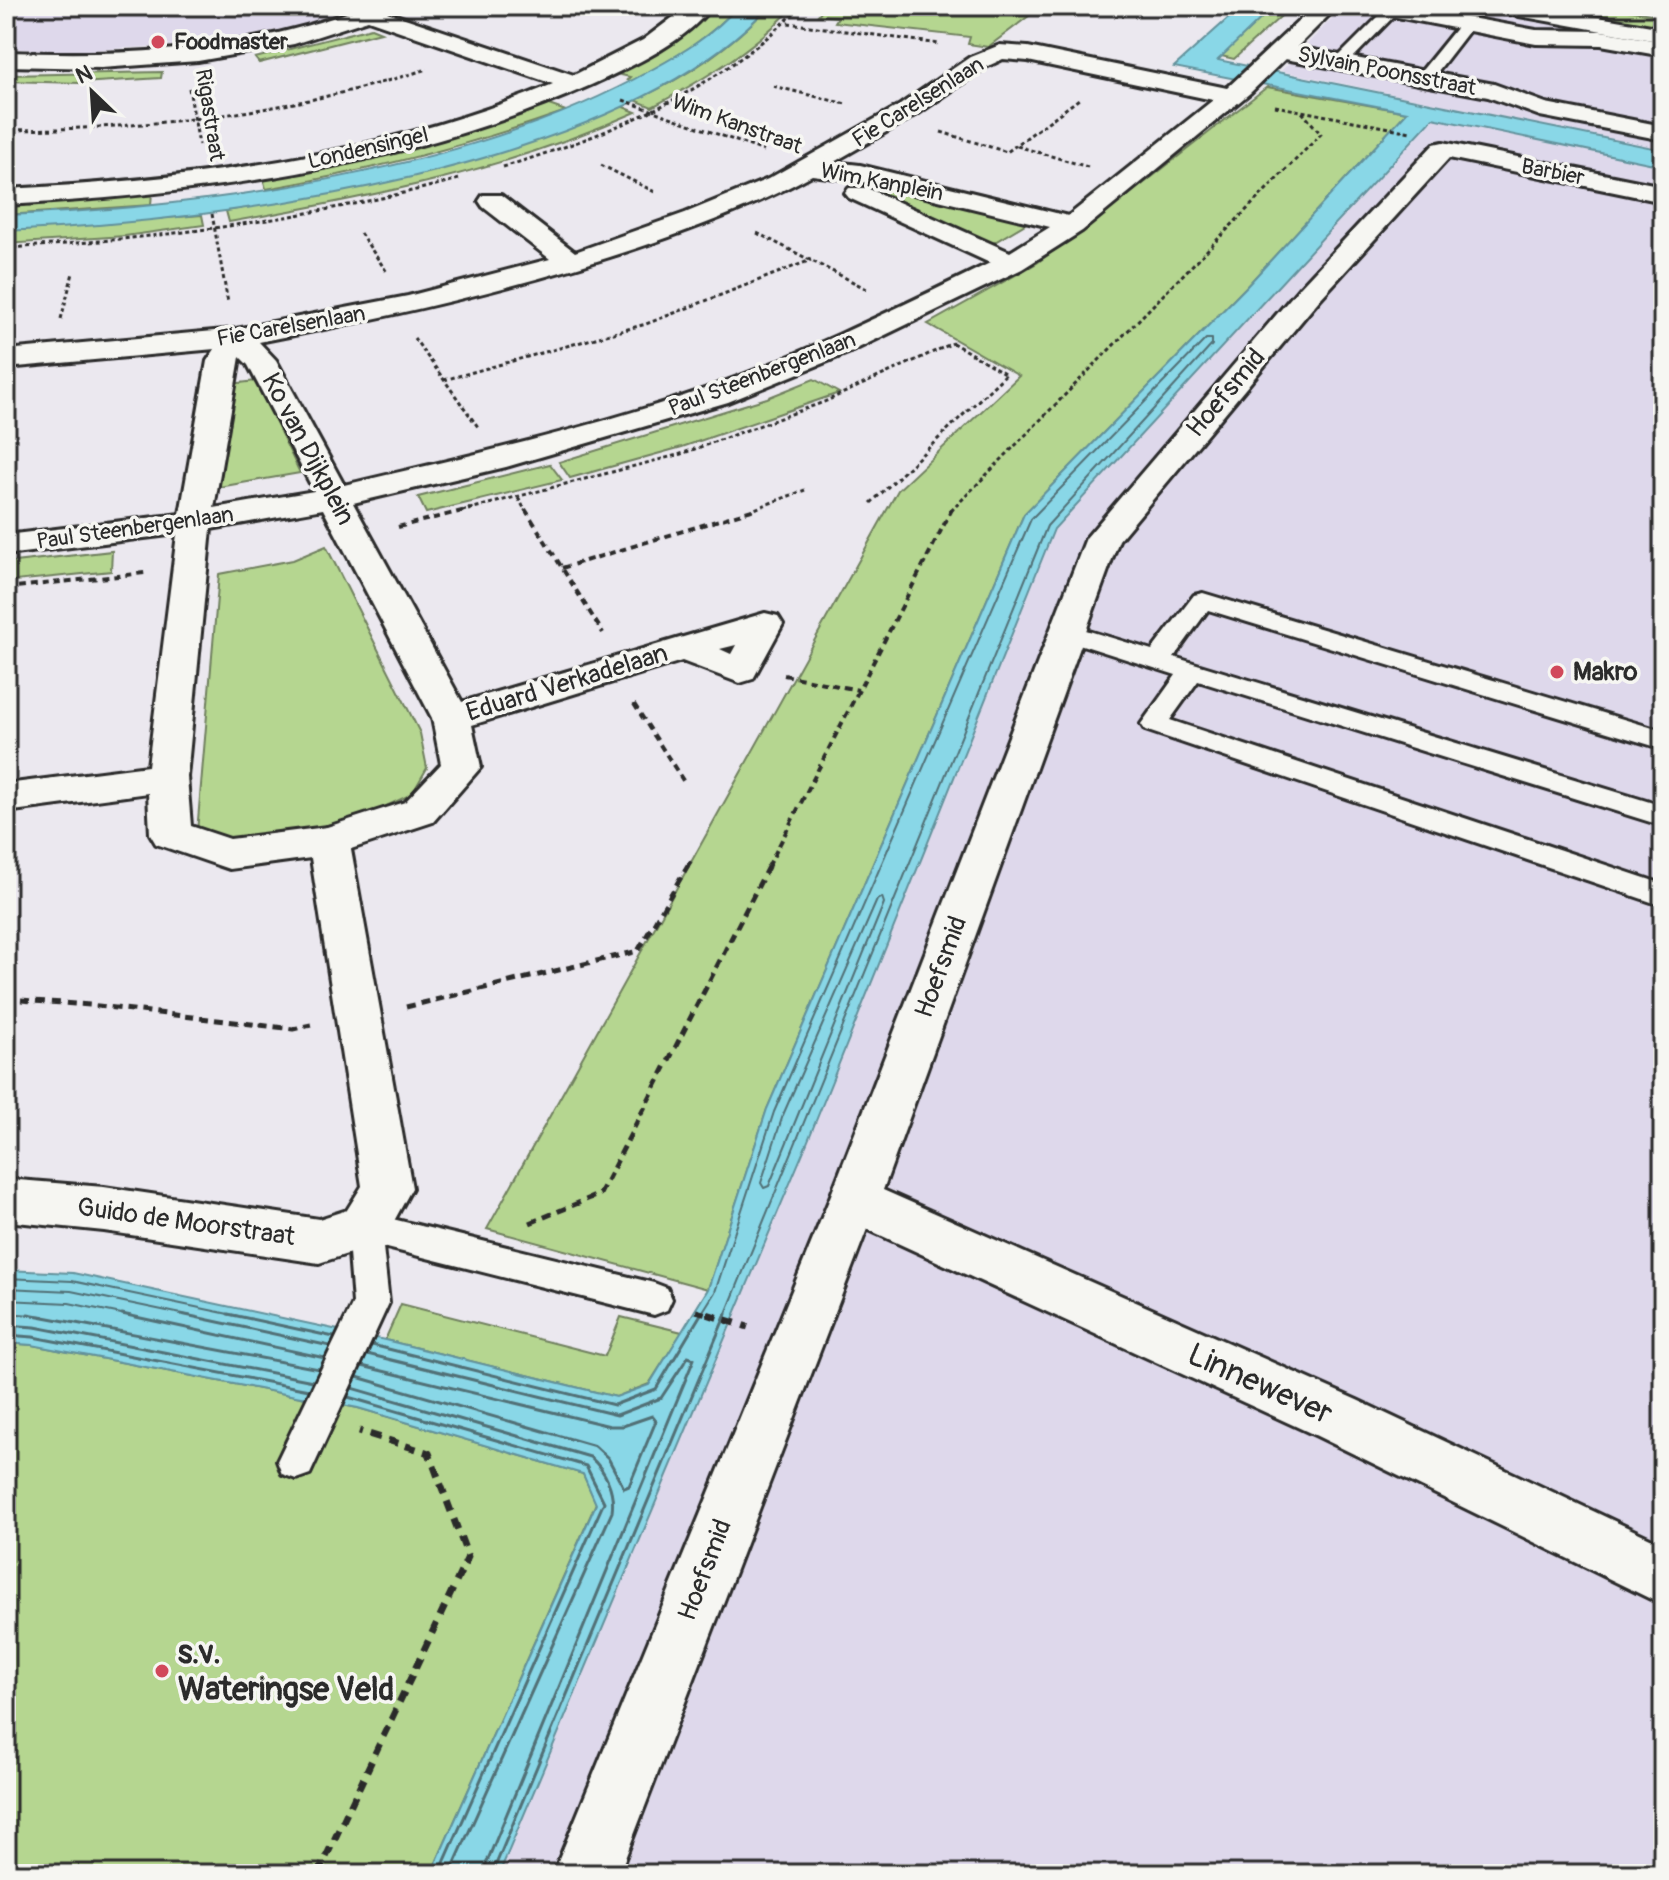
<svg xmlns="http://www.w3.org/2000/svg" width="1669" height="1880" viewBox="0 0 1669 1880" font-family="Pangolin,sans-serif">
<style>
.built{fill:#ded8eb}
.green{fill:#b5d690;stroke:#70805e;stroke-width:2}
.water{fill:#89d7e7;stroke:#63929c;stroke-width:2}
.lines{fill:none;stroke-linecap:round;stroke-linejoin:round}
.shore-far1{stroke:#517076;stroke-width:2}
.shore{stroke:#517076;stroke-width:3}
.lane-casing{stroke:#2b2b2b;stroke-width:6}
.street-casing{stroke:#2b2b2b;stroke-width:6}
.secondary-casing{stroke:#2b2b2b;stroke-width:6}
.path-far3{stroke:#2b2b2b;stroke-width:3;stroke-dasharray:4 3;stroke-linecap:butt}
.path-far2{stroke:#2b2b2b;stroke-width:4;stroke-dasharray:7 5;stroke-linecap:butt}
.path-far1{stroke:#2b2b2b;stroke-width:5;stroke-dasharray:9 6;stroke-linecap:butt}
.path{stroke:#2b2b2b;stroke-width:7;stroke-dasharray:11 8;stroke-linecap:butt}
.lane{fill:#f6f6f2;fill-rule:evenodd}
.street{fill:#f6f6f2;fill-rule:evenodd}
.secondary{fill:#f6f6f2;fill-rule:evenodd}
.poi-dot{fill:#d1495b;stroke:#f6f6f2;stroke-width:3}
.labels{text-anchor:middle;dominant-baseline:central;stroke-width:7;stroke-linejoin:round;paint-order:stroke}
.far-poi-label{font-size:22px;font-weight:bold;fill:#2b2b2b;stroke:#f6f6f2;text-anchor:start}
.far-street-label{font-size:22px;fill:#2b2b2b;stroke:#f6f6f2}
.street-label{font-size:26px;fill:#2b2b2b;stroke:#f6f6f2}
.poi-label{font-size:26px;font-weight:bold;fill:#2b2b2b;stroke:#f6f6f2;text-anchor:start}
.near-street-label{font-size:32px;fill:#2b2b2b;stroke:#f6f6f2}
.near-poi-label{font-size:32px;font-weight:bold;fill:#2b2b2b;stroke:#f6f6f2;text-anchor:start}
</style>
<rect width="100%" height="100%" fill="#ebe8ef"/>
<filter id="ink" filterUnits="userSpaceOnUse"><feTurbulence type="fractalNoise" baseFrequency=".0125" numOctaves="2"/><feDisplacementMap in="SourceGraphic" scale="16" xChannelSelector="R" yChannelSelector="G"/><feConvolveMatrix kernelMatrix="1 2 1 2 8 2 1 2 1" color-interpolation-filters="sRGB"/></filter>
<g filter="url(#ink)">
<g class="built">
<path d="M6,6H356L295,27L202,44L69,51L6,48Z"/>
<path d="M1344,6H1466L1663,41V150L1281,71Z"/>
<path d="M1433,118L1663,166V1874H499L807,1143L1054,529Z"/>
</g>
<g class="green">
<path d="M715,6H738C709,40 670,60 632,81L627,80L630,77L617,74L653,54Z"/>
<path d="M769,6H794C755,49 703,80 652,107L635,100C685,78 732,46 769,6Z"/>
<path d="M825,6H1042L988,47L968,44L970,37L835,22L838,17L818,15Z"/>
<path d="M1274,6H1292L1234,59L1221,56Z"/>
<path d="M1526,6H1603L1663,16V30Z"/>
<path d="M371,28L381,32L259,63L255,58Z"/>
<path d="M162,72L161,78L80,83L6,81V75Z"/>
<path d="M1267,87L1407,112L1247,286L1024,514L767,1109L708,1289L487,1229L898,490L1019,376L928,324L1037,263L1125,198Z"/>
<path d="M546,104L566,111C468,146 368,171 266,189L263,178L425,144Z"/>
<path d="M621,106L636,112C504,171 371,197 229,222L226,211C362,188 494,161 621,106Z"/>
<path d="M852,176L1032,220L988,246L843,180Z"/>
<path d="M152,192L151,205L6,215V202Z"/>
<path d="M202,215L204,225L125,236L6,244V231Z"/>
<path d="M814,379L839,393L682,447L570,478L559,462L767,398Z"/>
<path d="M256,381L300,473L219,487L231,384Z"/>
<path d="M550,464L562,480L426,513L418,497Z"/>
<path d="M326,546L420,733L427,768L412,794L363,817L274,837L239,839L197,832L219,574L293,560Z"/>
<path d="M112,551L111,571L6,582V563Z"/>
<path d="M401,1304L605,1356L621,1317L682,1332L649,1384L616,1397L385,1340Z"/>
<path d="M6,1343L32,1345L358,1408L583,1474L596,1503L431,1874H6Z"/>
</g>
<g class="water">
<path d="M738,6H769C616,172 223,221 6,231V215C208,208 474,170 651,70C684,52 714,34 738,6Z"/>
<path d="M1242,6H1274L1218,60L1663,150V166L1433,118L1054,529L807,1143L499,1874H431L596,1504L583,1474L358,1408L32,1345L6,1343V1270L73,1273L385,1340L616,1397L649,1385L708,1289L767,1109L1024,514L1247,286L1407,112L1174,67Z"/>
</g>
<g class="lines">
<g class="shore-far1">
<path d="M882,897L884,903L769,1186L764,1188L761,1183L783,1115L877,900Z"/>
<path d="M6,1278L72,1281L238,1316"/>
<path d="M6,1288L71,1291L191,1316"/>
<path d="M6,1300L69,1303L131,1316"/>
<path d="M6,1313L44,1316"/>
<path d="M700,1316L715,1292L774,1112L1031,519L1206,339H1212V345L1047,526L725,1316"/>
</g>
<g class="shore">
<path d="M28,1314L319,1369"/>
<path d="M122,1314L325,1358"/>
<path d="M181,1314L330,1346"/>
<path d="M228,1314L334,1337"/>
<path d="M6,1325L35,1327L313,1381"/>
<path d="M6,1335L33,1337L309,1390"/>
<path d="M372,1345L614,1405L656,1389L701,1314"/>
<path d="M367,1354L617,1415L661,1398L688,1357L694,1359L482,1874"/>
<path d="M357,1377L595,1446L608,1458L624,1488L629,1486L656,1421L652,1416L623,1426H610L362,1366"/>
<path d="M352,1388L590,1457C606,1471 615,1491 612,1512L450,1874"/>
<path d="M348,1397L586,1466L604,1502L439,1874"/>
<path d="M492,1874L726,1314"/>
</g>
<defs>
<g id="lane">
<path d="M1388,7H1398L1400,10L1346,65H1336V59Z"/>
<path d="M1467,20L1474,24L1472,27L1431,80H1419V74L1462,21Z"/>
<path d="M1203,593L1663,731V749L1208,610L1174,657L1663,806V826L1198,681L1170,720L1663,884V906L1145,730L1141,724L1176,675L1057,637L1054,632L1057,627L1066,624L1152,650L1194,595Z"/>
<path d="M364,1212L654,1283L667,1288L672,1299L667,1310L654,1315L383,1247L389,1303L310,1474L296,1479L282,1474L277,1461L353,1303L347,1227L352,1216Z"/>
</g>
<g id="street">
<path d="M365,6H395L387,12L574,75L643,40L688,6H712C685,43 632,66 591,85C407,167 206,194 6,205V189C192,180 380,156 553,84L368,20L294,44L198,61L101,68L6,66V52C129,56 250,52 365,6Z"/>
<path d="M1315,6H1338L1297,47L1494,84L1546,103L1663,126V140L1540,116L1488,97L1285,59L1250,93L1082,231L1022,269L848,353L728,402L506,467L353,503L462,702L765,613L778,616L783,624L753,679L740,683L682,661L472,725L481,767L433,822L351,849L412,1188L382,1243L319,1263L104,1231L6,1221V1179L104,1187L319,1219L347,1210L362,1186L311,858L229,869L156,844L150,834L148,793L6,812V784L148,766L177,534L6,555V535L180,514L207,361L215,349L6,368V350L236,329L408,296L550,259L483,207L479,201L483,195H501L575,252L685,213L768,179L900,105L970,57L1000,45L1028,47L1227,88ZM1003,59L1028,61L1213,100L1068,216L860,165L834,162L916,115L986,67ZM812,175L860,181L1050,227L1010,252L867,188H849L845,193L849,198L990,263C897,308 804,354 707,388C590,429 464,457 344,485L276,360L259,342C393,316 526,287 655,242C708,223 762,203 812,175ZM240,357L248,365L314,491L214,508ZM323,509L432,718L441,764L405,802L327,827L230,839L191,826L187,777L211,529ZM736,645L731,654L720,649Z"/>
<path d="M1360,6H1405L1536,30L1601,31L1663,42V56L1601,45L1536,44L1371,12Z"/>
<path d="M1443,142L1663,186V202L1449,158L1320,299L1119,540L883,1190L1357,1400L1663,1544V1605L1317,1436L867,1229L619,1874H553L829,1200L1086,538L1300,287L1434,144Z"/>
</g>
<path id="secondary" d="M1486,6H1534L1663,28V42L1497,12Z"/>
</defs>
<use href="#lane" class="lane-casing"/>
<use href="#street" class="street-casing"/>
<use href="#secondary" class="secondary-casing"/>
<g class="path-far3">
<path d="M788,23L940,44"/>
<path d="M773,86L846,104"/>
<path d="M189,88L199,145"/>
<path d="M623,100L764,151"/>
<path d="M1275,106L1411,132"/>
<path d="M6,130C150,129 289,113 427,69"/>
<path d="M941,132L1007,152L1079,99"/>
<path d="M1017,146L1088,167"/>
<path d="M601,165L657,193"/>
<path d="M503,167C614,133 719,90 801,6"/>
<path d="M212,214L228,303"/>
<path d="M360,233L387,272"/>
<path d="M757,233L869,290"/>
<path d="M6,248C160,239 310,219 459,179"/>
<path d="M61,319L73,273"/>
<path d="M414,338L478,427"/>
<path d="M444,380L646,324L811,260"/>
<path d="M518,498L526,511"/>
<path d="M871,503L1006,374L951,342"/>
<path d="M462,511L681,454L824,402L953,343"/>
<path d="M749,511L805,490"/>
<path d="M951,511L1321,134L1302,112"/>
</g>
<g class="path-far2">
<path d="M525,509L603,633"/>
<path d="M398,527L470,509"/>
<path d="M562,568L755,509"/>
<path d="M6,588L145,573"/>
<path d="M784,675L858,690"/>
<path d="M634,704L684,782"/>
<path d="M687,867L691,861"/>
<path d="M768,867L952,509"/>
</g>
<g class="path-far1">
<path d="M6,999L90,1005L293,1029L311,1025"/>
<path d="M406,1007L638,951L688,865"/>
<path d="M530,1223L600,1194L769,865"/>
<path d="M696,1311L714,1316"/>
</g>
<g class="path">
<path d="M707,1314L748,1327"/>
<path d="M318,1874L468,1557L429,1453L359,1431"/>
</g>
<use href="#lane" class="lane"/>
<use href="#street" class="street"/>
<use href="#secondary" class="secondary"/>
</g>
</g>
<g class="poi-dot">
<circle cx="158" cy="42" r="8"/>
<circle cx="1557" cy="672" r="8"/>
<circle cx="162" cy="1671" r="8"/>
</g>
<g class="labels">
<g class="far-poi-label">
<text x="174" y="42">Foodmaster</text>
</g>
<g class="far-street-label">
<text transform="translate(1387 71) rotate(11)">Sylvain Poonsstraat</text>
<text transform="translate(918 102) rotate(-32)">Fie Carelsenlaan</text>
<text transform="translate(210 115) rotate(81)">Rigastraat</text>
<text transform="translate(737 124) rotate(20)">Wim Kanstraat</text>
<text transform="translate(368 148) rotate(-13)">Londensingel</text>
<text transform="translate(1553 172) rotate(11)">Barbier</text>
<text transform="translate(882 182) rotate(11)">Wim Kanplein</text>
<text transform="translate(291 326) rotate(-10)">Fie Carelsenlaan</text>
<text transform="translate(762 374) rotate(-21)">Paul Steenbergenlaan</text>
<text transform="translate(135 528) rotate(-8)">Paul Steenbergenlaan</text>
</g>
<g class="street-label">
<text transform="translate(1226 393) rotate(-50)">Hoefsmid</text>
<text transform="translate(308 449) rotate(62)">Ko van Dijkplein</text>
<text transform="translate(567 683) rotate(-17)">Eduard Verkadelaan</text>
<text transform="translate(941 967) rotate(-70)">Hoefsmid</text>
<text transform="translate(186 1222) rotate(8)">Guido de Moorstraat</text>
<text transform="translate(705 1570) rotate(-69)">Hoefsmid</text>
</g>
<g class="poi-label">
<text x="1573" y="672">Makro</text>
</g>
<g class="near-street-label">
<text transform="translate(1260 1384) rotate(24)">Linnewever</text>
</g>
<g class="near-poi-label">
<text x="178" y="1653">s.v.<tspan x="178" dy="37">Wateringse Veld</tspan></text>
</g>
</g>
<rect width="1669" height="1880" fill="none" stroke="#f6f6f2" stroke-width="32"/>
<rect x="16" y="16" width="1637" height="1848" fill="none" stroke="#2b2b2b" stroke-width="3" filter="url(#ink)"/>
<g transform="translate(92 92) rotate(335)" stroke="#f6f6f2" stroke-width="6" paint-order="stroke">
<path d="M0-6L14 30L0 20L-14 30Z" fill="#2b2b2b"/>
<text y="-12" font-size="22" font-weight="bold" text-anchor="middle" fill="#2b2b2b">N</text>
</g>
</svg>
